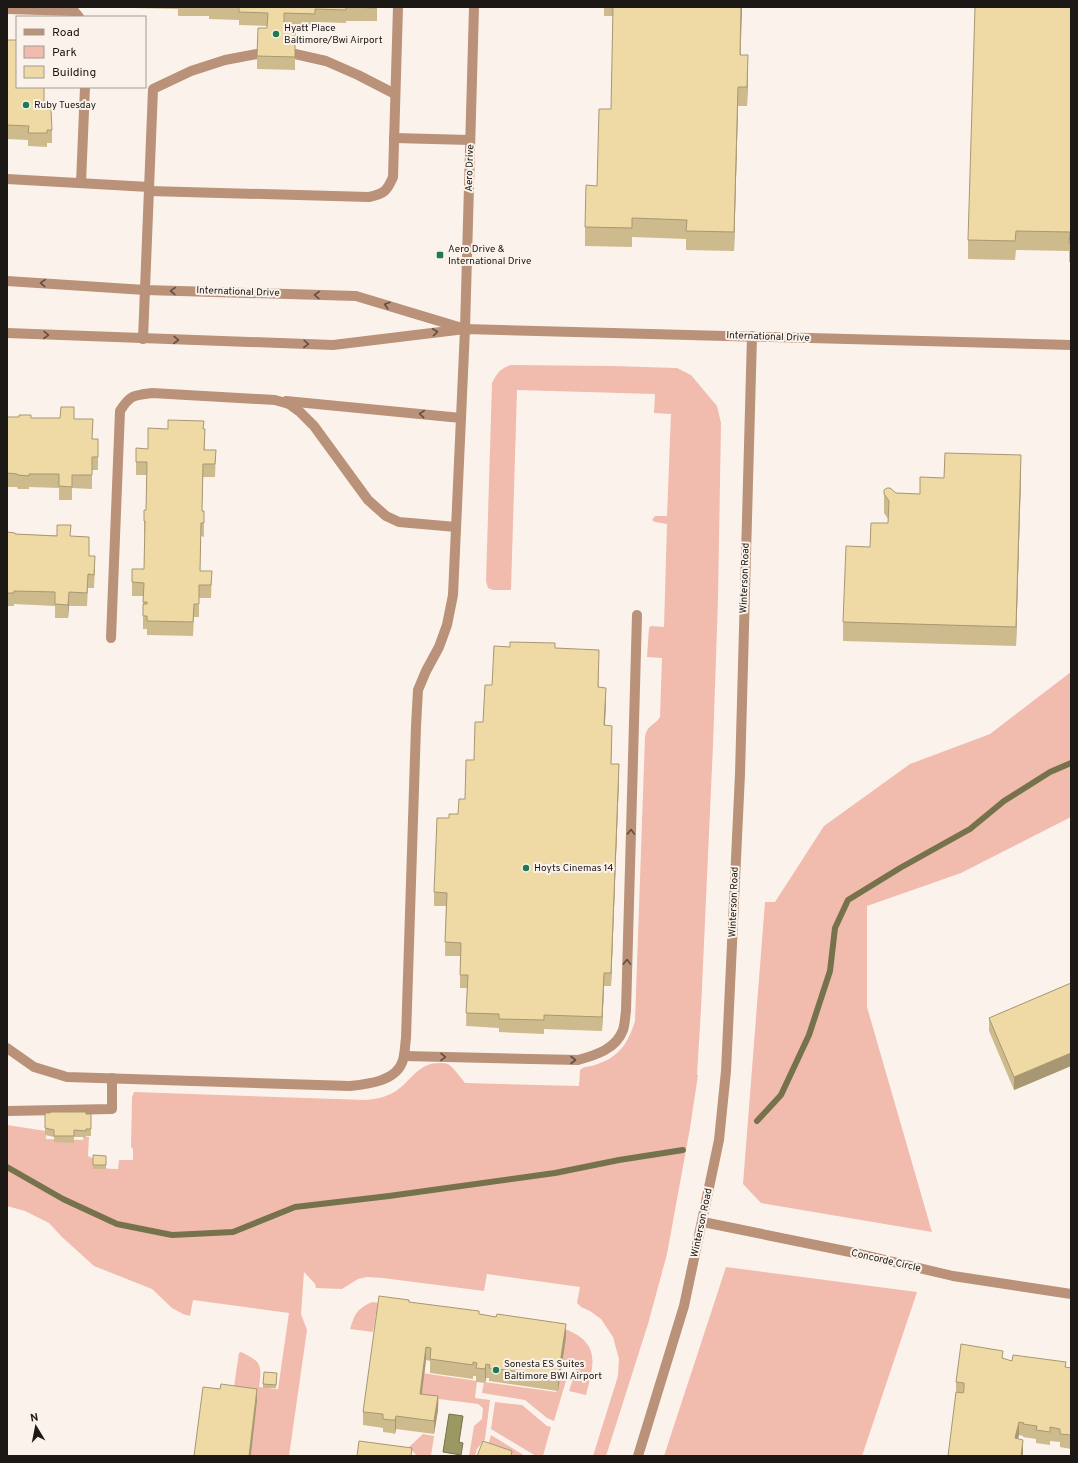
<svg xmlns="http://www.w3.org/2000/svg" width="1078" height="1463" viewBox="0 0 1078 1463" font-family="Overpass,sans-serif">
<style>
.green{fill:#f1bbae}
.water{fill:#9b9863;stroke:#75724c}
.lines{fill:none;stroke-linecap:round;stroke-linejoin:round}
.stream{stroke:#75724c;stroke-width:6}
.minor{stroke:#ba9179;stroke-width:10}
.wall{fill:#cebb8d}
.shaded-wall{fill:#a79873}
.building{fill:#efd9a4;stroke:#a79873}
.oneway{stroke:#634e42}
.poi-dot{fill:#1b7c53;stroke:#fbf3eb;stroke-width:1.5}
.labels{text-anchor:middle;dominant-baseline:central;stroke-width:4;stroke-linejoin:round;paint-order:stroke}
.poi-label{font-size:10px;fill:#1b1815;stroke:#fbf3eb;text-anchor:start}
.street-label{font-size:10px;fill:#1b1815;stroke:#fbf3eb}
</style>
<rect width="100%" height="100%" fill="#fbf3eb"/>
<g class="green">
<path d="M511,365L611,366L677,368L691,375L717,406L721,423L718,599L713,745L701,1009L697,1075H698L690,1128L667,1254L648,1324L606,1456H593L618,1376L619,1359L613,1337L601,1319L590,1311L581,1307L577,1303L580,1287L487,1274L484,1291L383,1278L367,1277L358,1279L342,1289L316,1288L315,1284L304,1272L301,1314L307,1330L289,1456H251L257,1402L233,1393L239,1353L241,1352C262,1362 262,1365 259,1387L278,1389L289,1313L193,1300L190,1316L183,1314L172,1308L152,1289L94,1266L62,1237L49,1223L25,1211L7,1206V1125L46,1131V1139L83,1140V1136L89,1137L88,1156L94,1159L93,1168L118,1169L119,1160H133V1149L131,1147L132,1097L134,1092L366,1100C376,1099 387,1097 396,1091C411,1081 418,1063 439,1063C441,1063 446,1063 448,1064C453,1067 461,1078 465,1083L579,1086L580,1070C584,1066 589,1067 595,1065C618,1058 628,1044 635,1021L645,737C647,725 654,726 660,717L662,658L647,657L649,628L651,626L664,627L667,524L655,522L652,520L655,516H667L671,414L654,413L655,394L517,390L511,590H493L488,588L486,581L492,383C497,373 501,368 511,365Z"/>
<path d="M1071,672V817L961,873L867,906V1007L932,1232L761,1203L743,1184L765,902H775L824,826L910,764L990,734Z"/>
<path d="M726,1267L917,1292L862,1456H664Z"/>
<path d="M372,1302L565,1329C601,1343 594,1364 586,1395L569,1391L576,1370C573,1362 568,1362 560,1361L563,1341L376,1314L373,1332L350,1329C355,1313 357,1309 372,1302Z"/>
<path d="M422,1373L477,1381L475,1398L490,1400L485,1439L477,1449L475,1456H469L474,1426L482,1419L483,1408L478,1404L439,1399L438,1410L418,1407Z"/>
<path d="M559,1373L568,1374L554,1421L547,1418L525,1400L482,1393L484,1382L556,1392Z"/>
<path d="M495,1402L522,1405L547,1426L551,1427L543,1456H536L491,1429Z"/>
<path d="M423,1434L434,1436L431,1456H417L409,1447Z"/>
<path d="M491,1435L525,1456H488L483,1454L489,1442Z"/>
</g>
<path class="water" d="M449,1414L463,1416L459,1442L463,1443L461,1455L443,1452Z"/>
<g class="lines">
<g class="stream">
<path d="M757,1121L781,1095L809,1035L830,971L835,928L848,900L900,868L970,829L1004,801L1050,772L1071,763"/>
<path d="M7,1167L63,1199L117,1224L172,1235L233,1232L295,1207L389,1196L555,1173L619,1160L683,1150"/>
</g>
<g class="minor">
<path d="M7,9L74,11L79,17"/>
<path d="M295,54L326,61L358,75L395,94"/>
<path d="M394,138L470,140"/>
<path d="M7,179L149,187"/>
<path d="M81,183L85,87"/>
<path d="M149,191L369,197C384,194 387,191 393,177L398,7"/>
<path d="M7,281L145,290L356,296L462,328"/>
<path d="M7,333L333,345L465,329L1071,345"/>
<path d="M143,339L153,89L191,71L225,60L257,54"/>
<path d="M286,401L461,418"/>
<path d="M111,638L120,411C130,395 134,395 152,393L275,400L289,404L300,412L314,426L368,500L386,516L399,522L456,527"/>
<path d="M7,1048L34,1067L67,1077L350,1086C369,1084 397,1081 403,1060C405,1053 405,1045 406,1038L416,726L418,690L426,671L439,647L447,625L453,595L465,329L474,7"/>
<path d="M404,1056L578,1060C596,1055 616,1049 623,1030C625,1024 625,1017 626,1011L637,615"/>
<path d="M7,1111L112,1109V1078"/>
<path d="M703,1222L860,1254L953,1276L1071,1294"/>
<path d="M638,1456L684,1306L719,1140L726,1071L740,774L752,336"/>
</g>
</g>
<g class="wall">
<path d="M133,7H377V21H346V23L315,22V27L284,26V28L295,42V70L257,69V56L267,28L268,26L239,25V20L209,19V16H178V9L133,8Z"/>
<path d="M604,7H742L740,55L748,74L747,106H738L734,251L686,250V239L632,237V247L585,246V227L597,186L611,109L613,16H604Z"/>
<path d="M1071,7V262H1069V251L1016,250L1015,260L968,259V240Z"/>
<path d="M7,40L44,109L52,130V143H47V147L28,146V140L7,139Z"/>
<path d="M7,417L74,419L93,439L98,452V470H92V489L72,488V500H59V488L29,487V489H18L17,487H7Z"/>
<path d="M204,429L205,450H216L215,477H203L202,511L204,525V537L201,536L200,571H212L211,598H199V617H194L193,636L147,635V629H143V596H132V569H144L145,534H144V518L146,510L147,475H136V448L148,449Z"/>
<path d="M1021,474L1016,646L843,641V622L870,547L888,523V519L884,513V490L896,493L920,494L944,478Z"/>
<path d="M7,532L15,534L71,536L89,556L95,569L94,588H88L87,606H69L68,618H55V606L14,604V606H7Z"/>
<path d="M555,648L599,663L598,687L606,701L605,725L612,739L611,764L619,778L611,986H604L602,1031L544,1029V1034L499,1032V1028L466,1026L467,988H460V956H445L446,906H434V892L449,818L458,814L465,799L492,685Z"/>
<path d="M1071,983V1066L1014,1090L989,1031V1018Z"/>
<path d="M45,1113L91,1114V1136H86V1137H74V1143L54,1142V1137L45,1135Z"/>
<path d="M93,1155L106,1156V1169H93Z"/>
<path d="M409,1302L479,1314L566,1337L558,1391L489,1381V1378H486L485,1383L476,1382V1376H473V1379L430,1373V1361L426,1360L422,1394L438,1410L434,1434L396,1429L395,1434L391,1433L383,1432V1428L363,1425V1412Z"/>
<path d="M1003,1359L1012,1361L1071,1368V1449L1060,1447V1442L1050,1441V1445L1036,1443V1439L1023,1437V1436L1019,1435L1018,1439L1023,1453V1456H948L956,1395V1382Z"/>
<path d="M277,1376L276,1388H263V1384Z"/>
</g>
<g class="shaded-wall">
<path d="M741,7H742L740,74V55Z"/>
<path d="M748,55V74L747,106V87Z"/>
<path d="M738,87V106L734,251V232Z"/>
<path d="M1021,455V474L1016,646V627Z"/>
<path d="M69,592V606L68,618V605Z"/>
<path d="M599,650V663L598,701V687Z"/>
<path d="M606,688V701L604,739V725Z"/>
<path d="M619,764V778L611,986V973Z"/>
<path d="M604,973V986L602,1031V1017Z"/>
<path d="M1071,1053V1066L1014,1090V1077Z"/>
<path d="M566,1324V1337L558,1391V1377Z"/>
<path d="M426,1347V1360L420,1407V1394Z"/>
<path d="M486,1364V1378L485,1383V1369Z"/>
<path d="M257,1389V1402L251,1456H249Z"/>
<path d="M438,1396V1410L434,1434V1421Z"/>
<path d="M396,1416V1429L395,1434V1420Z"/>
<path d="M1019,1422V1435L1015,1452V1438Z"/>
<path d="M1023,1440V1456H1021Z"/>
</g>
<g class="building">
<path d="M239,7H377V8L346,7V10L315,9V14L284,13V28H295V57L257,56L258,28H267L268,13L239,12Z"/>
<path d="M613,7H741L740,55H748L747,87H738L734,232L686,231L687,220L632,218V228L585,227L586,185L597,186L599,109H611Z"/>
<path d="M975,7H1071V243H1069L1070,232L1016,231L1015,241L968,240Z"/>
<path d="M7,40H17V87H44V109H51L52,130H47V133H28L29,126L7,125Z"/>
<path d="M61,407H74V419H93L92,439H98V457H92V475H72V487L59,486V474H29V476L18,475L17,474L7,473V417H19V415H31V418H60Z"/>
<path d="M168,420L204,421L203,429H205L204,450H216L215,464H203L202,511H204V523H201L200,571H212L211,585H199V604H194L193,622L147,621V616H143V604H147V602H143L144,583L132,582V569H144L145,521H144V510H146L147,462H136V448L148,449V428L168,429Z"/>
<path d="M945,453L1021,455L1016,627L843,622L846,546L870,547L871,523H888L889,501L884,494V490L887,488H890L896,493L920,494V477L944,478Z"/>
<path d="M57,525H71L70,536L89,537V556H95L94,575L88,574L87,593L69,592L68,605L55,604V592L14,591V593H7V532L15,533V534L57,536Z"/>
<path d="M510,642L555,643V648L599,650L598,687L606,688L604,725L612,726L611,764H619L611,973H604L602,1017L544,1015V1020L499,1019V1014L466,1013L468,975H460L461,943L445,942L447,893L434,892L437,818H449V814H458L459,799H465L466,760H474L475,722H483L485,685H492L494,646L510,647Z"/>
<path d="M1071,983V1053L1014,1077L989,1018Z"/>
<path d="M51,1112H86V1114H91V1129H86V1131L74,1130V1136H54V1130L45,1128V1113H50Z"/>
<path d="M93,1155L106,1156V1165H93Z"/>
<path d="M379,1296L409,1300V1302L479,1311V1314L485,1315L496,1317L497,1314L566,1324L558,1377L489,1368L490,1365L486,1364L485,1369L476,1368L477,1363L473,1362V1365L430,1359L431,1348L426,1347L420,1394L438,1396L434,1421L396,1416L395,1420H391L383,1419V1414L363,1412Z"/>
<path d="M961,1344L1003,1351L1002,1358L1012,1361L1013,1355L1066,1362L1065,1367L1071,1368V1435L1060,1434V1429L1050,1427V1432L1036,1430L1037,1426L1023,1424L1024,1423L1019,1422L1015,1438L1023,1440L1021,1456H948L956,1392L963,1393L964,1390V1383L956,1382Z"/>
<path d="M264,1372L277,1373L276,1385L263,1384Z"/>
<path d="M221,1384L257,1389L249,1456H194L203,1387L220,1389Z"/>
<path d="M359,1441L412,1448L411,1456H357Z"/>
<path d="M483,1441L512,1451L511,1456H477Z"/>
</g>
<defs><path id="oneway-chevron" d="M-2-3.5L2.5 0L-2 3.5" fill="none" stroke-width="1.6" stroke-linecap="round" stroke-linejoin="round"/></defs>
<g class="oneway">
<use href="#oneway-chevron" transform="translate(43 283) rotate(-176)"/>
<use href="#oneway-chevron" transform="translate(173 291) rotate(-178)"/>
<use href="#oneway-chevron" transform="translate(317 295) rotate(-178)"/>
<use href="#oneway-chevron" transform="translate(387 305) rotate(-163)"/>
<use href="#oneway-chevron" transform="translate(435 332) rotate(-7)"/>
<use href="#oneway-chevron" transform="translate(46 335) rotate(2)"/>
<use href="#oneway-chevron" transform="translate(176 340) rotate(2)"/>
<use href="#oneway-chevron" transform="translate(306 344) rotate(2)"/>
<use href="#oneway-chevron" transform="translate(422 414) rotate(-175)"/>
<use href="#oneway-chevron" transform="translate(631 832) rotate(-88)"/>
<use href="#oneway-chevron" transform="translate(627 962) rotate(-88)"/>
<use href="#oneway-chevron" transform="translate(443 1057) rotate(1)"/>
<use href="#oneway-chevron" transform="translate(573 1060)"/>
</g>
<g class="poi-dot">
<circle cx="276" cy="34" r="4"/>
<circle cx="26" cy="105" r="4"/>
<rect x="436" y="251" width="8" height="8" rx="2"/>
<circle cx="526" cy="868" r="4"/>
<circle cx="496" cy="1370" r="4"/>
</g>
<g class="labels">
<g class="poi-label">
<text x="284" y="28">Hyatt Place<tspan x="284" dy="12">Baltimore/Bwi Airport</tspan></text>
<text x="34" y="105">Ruby Tuesday</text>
<text x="448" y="249">Aero Drive &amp;<tspan x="448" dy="12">International Drive</tspan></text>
<text x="534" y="868">Hoyts Cinemas 14</text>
<text x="504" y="1364">Sonesta ES Suites<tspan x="504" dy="12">Baltimore BWI Airport</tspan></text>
</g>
<g class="street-label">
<text transform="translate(470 168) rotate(-88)">Aero Drive</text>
<text transform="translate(238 292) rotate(2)">International Drive</text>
<text transform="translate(768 337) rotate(2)">International Drive</text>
<text transform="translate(745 578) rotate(-88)">Winterson Road</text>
<text transform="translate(734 902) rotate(-88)">Winterson Road</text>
<text transform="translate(702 1223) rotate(-78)">Winterson Road</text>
<text transform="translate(886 1261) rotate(13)">Concorde Circle</text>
</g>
</g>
<rect width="1078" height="1463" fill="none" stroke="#1b1815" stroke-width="16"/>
<rect x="16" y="16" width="130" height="72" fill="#fbf3eb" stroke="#a19b95"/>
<rect x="24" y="29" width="20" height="6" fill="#ba9179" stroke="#a19b95"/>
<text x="52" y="36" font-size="12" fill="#1b1815">Road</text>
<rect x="24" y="46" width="20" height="12" fill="#f1bbae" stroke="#a19b95"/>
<text x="52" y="56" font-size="12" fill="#1b1815">Park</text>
<rect x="24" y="66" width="20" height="12" fill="#efd9a4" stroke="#a19b95"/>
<text x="52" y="76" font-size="12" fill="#1b1815">Building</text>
<g transform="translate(36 1427) rotate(350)" stroke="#fbf3eb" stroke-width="3" paint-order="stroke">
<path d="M0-3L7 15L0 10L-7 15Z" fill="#1b1815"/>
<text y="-6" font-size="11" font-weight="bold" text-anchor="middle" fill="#1b1815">N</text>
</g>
</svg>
